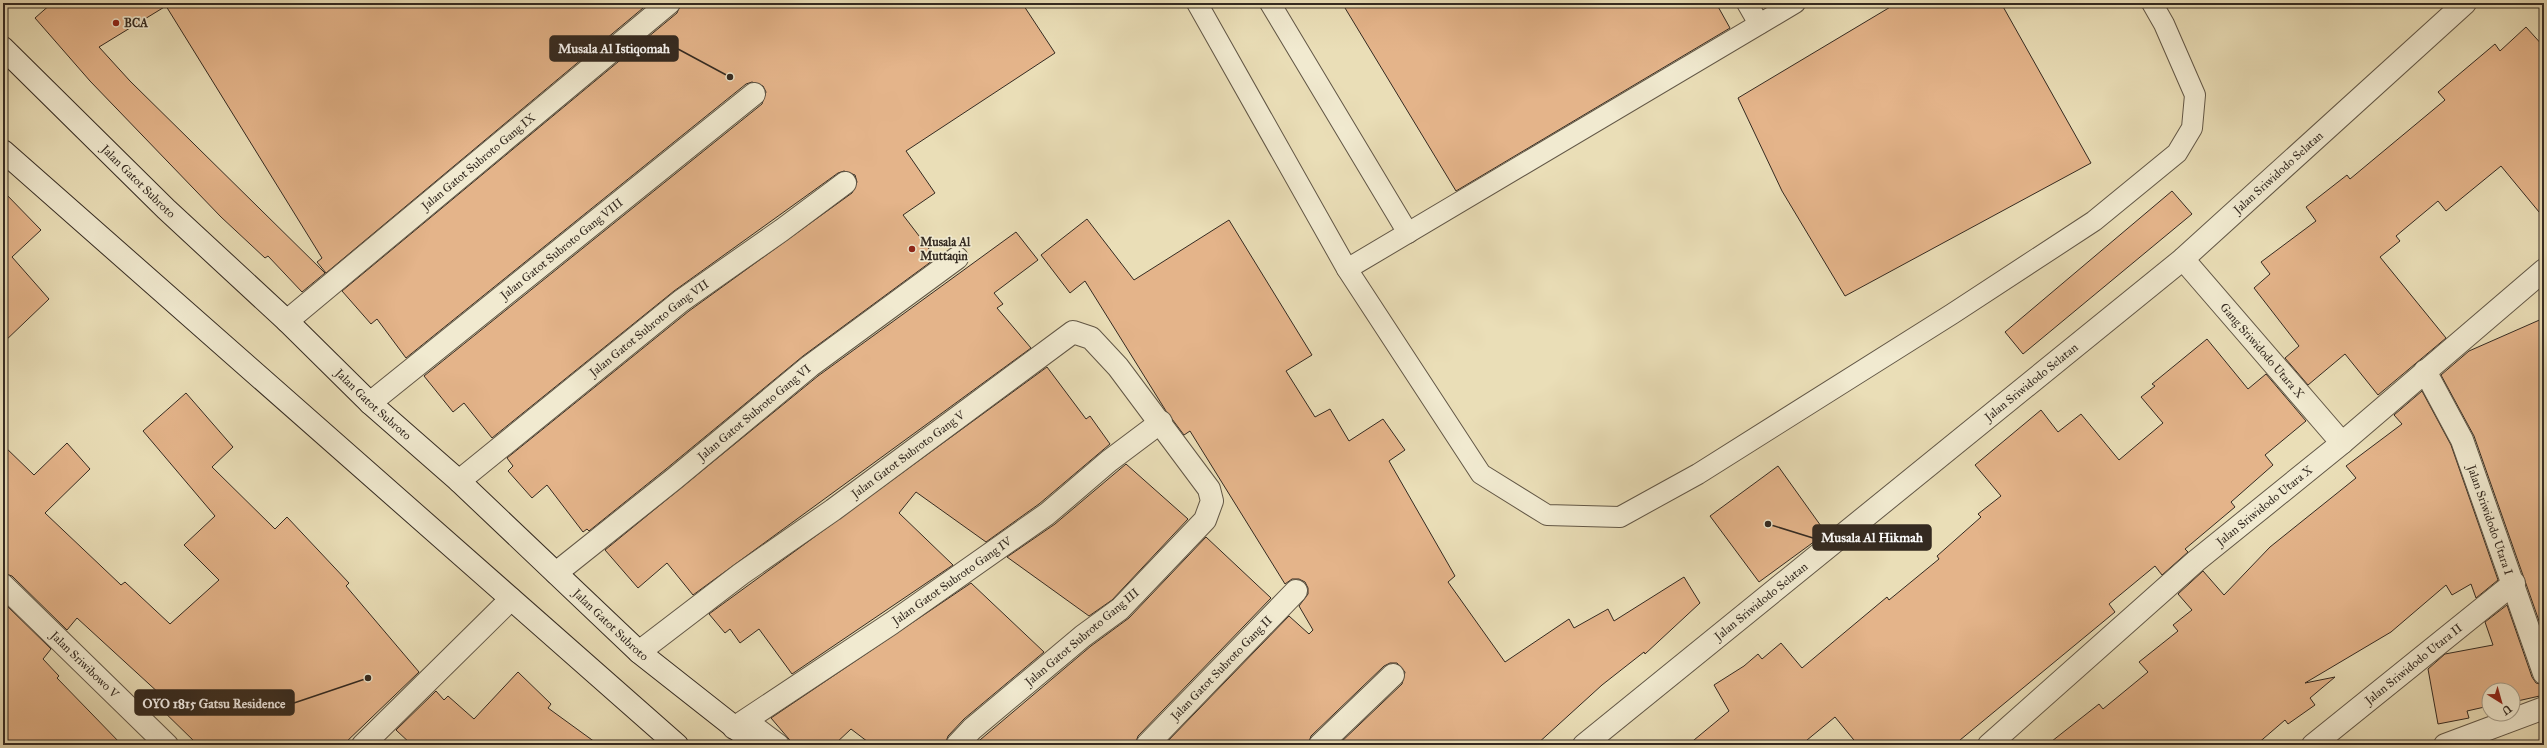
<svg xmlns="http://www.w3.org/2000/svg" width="2547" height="748" viewBox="0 0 2547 748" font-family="'IM FELL Great Primer',serif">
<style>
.building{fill:#e4b48a;stroke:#342a21}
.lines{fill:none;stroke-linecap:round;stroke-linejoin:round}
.lane-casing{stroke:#625746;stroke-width:22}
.street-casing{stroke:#625746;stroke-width:24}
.secondary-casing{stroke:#342a21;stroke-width:24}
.lane{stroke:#f1ead0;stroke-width:20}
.street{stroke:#f1ead0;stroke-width:22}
.secondary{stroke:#f1ead0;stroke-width:22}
.poi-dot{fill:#8f2418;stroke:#f1ead0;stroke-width:1.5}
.labels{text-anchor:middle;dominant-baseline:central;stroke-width:3.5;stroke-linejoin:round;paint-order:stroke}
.poi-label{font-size:12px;font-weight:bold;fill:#342a21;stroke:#f1ead0;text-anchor:start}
.street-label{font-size:12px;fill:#342a21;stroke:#f1ead0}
.leader{fill:none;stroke:#342a21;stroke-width:1.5}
.callout-dot{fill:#342a21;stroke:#f1ead0;stroke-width:1.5}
.callout{fill:#342a21;stroke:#342a21;stroke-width:1.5}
.callout-label{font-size:13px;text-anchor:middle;font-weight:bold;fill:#fff}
</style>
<rect width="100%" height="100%" fill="#eadeb7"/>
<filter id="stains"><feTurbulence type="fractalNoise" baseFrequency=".005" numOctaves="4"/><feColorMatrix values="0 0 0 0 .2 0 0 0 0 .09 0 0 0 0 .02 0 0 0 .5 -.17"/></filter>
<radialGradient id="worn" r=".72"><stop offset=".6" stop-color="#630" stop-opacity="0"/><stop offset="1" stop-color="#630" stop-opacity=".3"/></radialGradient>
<g class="building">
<path d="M52,3H649L326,273L317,262L322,258L166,6L99,47L130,81L325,273L302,292L268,256L265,258L221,217L90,81L35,18Z"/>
<path d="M681,3H1022L1055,53L906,151L935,193L903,215L936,258L803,356L666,469L589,531L587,529L583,532L547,485L532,498L508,471L513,466L507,458L689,311L852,193L857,182L855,175L844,171L838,173L674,291L492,438L464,403L453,412L424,376L762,104L766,92L763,86L752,82L746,84L406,358L377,319L371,324L342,291L677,13Z"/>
<path d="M1342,3H1716L1730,28L1456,191Z"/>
<path d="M1897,3H2001L2091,163L1845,296L1782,191L1738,98Z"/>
<path d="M2526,27L2544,47V218L2501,166L2446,211L2438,201L2396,236L2400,241L2380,257L2446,338L2378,395L2345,354L2308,385L2285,358L2299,346L2254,288L2270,274L2261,262L2316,221L2306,207L2347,175L2350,179L2445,100L2438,92L2495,44L2500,51Z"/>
<path d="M3,191L41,230L12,257L49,299L3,343Z"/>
<path d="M2172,191L2192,214L2023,354L2005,332Z"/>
<path d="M1087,219L1134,280L1229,220L1312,355L1286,371L1315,417L1330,409L1349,441L1383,419L1405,450L1389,461L1455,576L1448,582L1505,662L1569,619L1574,628L1608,609L1614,621L1684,577L1700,603L1645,654L1644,652L1602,685L1536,745H1338L1402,684L1405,672L1397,663H1390L1384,666L1311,736L1308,745H1164L1289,616L1309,634L1313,630L1299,606L1308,594V588L1305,582L1299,579H1292L1285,584L1190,431L1184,435L1166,411L1085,281L1070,293L1041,255Z"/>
<path d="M1016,232L1038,260L994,293L1003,304L997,308L1031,348L693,595L667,563L638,588L605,550L818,376Z"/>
<path d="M2544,318V635L2474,436L2441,375L2469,351Z"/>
<path d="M2207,339L2248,389L2266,374L2306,421L2265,455L2273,465L2231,502L2235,507L2185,549L2188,552L2162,575L2155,566L2109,604L2115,612L1954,745H1858L1835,717L1801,745H1688L1729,711L1714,685L1744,666L1758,654L1762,659L1781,643L1802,668L1887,597L1889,600L1939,559L1937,556L1981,517L1978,514L2001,496L1975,465L2041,410L2058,432L2081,414L2119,460L2163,423L2141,397L2155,386L2152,384Z"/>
<path d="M1047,367L1086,419L1090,416L1110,444L1039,504L986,542L916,492L899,513L953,565L792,674L759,629L740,643L730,629L725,633L709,614Z"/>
<path d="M2422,391L2451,445L2498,580L2476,598L2471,584L2452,595L2446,585L2391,632L2305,683L2335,677L2310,698L2315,705L2288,724L2285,720L2256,745H2047L2099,704L2103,709L2148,672L2139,662L2178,631L2173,625L2192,610L2178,594L2203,571L2224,595L2270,547L2356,478L2346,466L2402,424L2394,415Z"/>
<path d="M186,393L233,447L212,467L275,529L287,517L349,583L346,586L419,672L343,745H198L154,702L161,695L77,618L67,630L12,576L3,573V445L34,475L67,443L90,469L45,513L121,585L125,582L170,624L219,580L184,545L215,516L143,431Z"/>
<path d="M1126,464L1188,519L1112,600L1089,616L1007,557L1055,524Z"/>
<path d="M1778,466L1826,533L1759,582L1710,516Z"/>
<path d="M1206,537L1271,598L1138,736L1135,745H974L1091,646L1129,618Z"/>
<path d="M971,583L1044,652L964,719L948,736L945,745H872L851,729L834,745H794L771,718Z"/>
<path d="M3,602L51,649L43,659L59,676L57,678L122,745H3Z"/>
<path d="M2507,605L2532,677L2536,683L2544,685V695L2513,702V690H2489V706L2467,711L2469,718L2438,724L2428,669L2445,654L2493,645L2485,622Z"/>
<path d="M518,672L551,704L548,708L599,745H412L396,730L436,691L444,700L448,696L474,719Z"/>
</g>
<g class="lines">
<defs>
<g id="lane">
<path d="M1197,3L1347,269L1481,474L1547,515L1620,517L1698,474L1952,314L2094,221L2177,153L2192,128L2195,95L2164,24L2152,3"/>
<path d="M1270,3L1408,233"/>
<path d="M1747,3L1759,24"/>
<path d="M1347,269L1795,3"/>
</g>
<g id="street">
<path id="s1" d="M2183,259L2342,443"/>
<path id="s2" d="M287,321L669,3"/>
<path id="s3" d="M2425,371L2462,440L2544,673"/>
<path id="s4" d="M370,403L754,94"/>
<path id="s5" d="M459,481L681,301L782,230L845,183"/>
<path id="s6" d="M556,573L674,479L810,366L957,258"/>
<path id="s7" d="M3,585L167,745"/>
<path id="s8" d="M639,652L741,574L833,510L1073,332L1091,338L1118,367L1209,489L1212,501L1205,520L1120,609L1083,636L972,729L957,745"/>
<path d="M746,721L778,745"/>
<path id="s9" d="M734,728L892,623L1047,514L1109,461L1161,422"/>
<path d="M363,745L511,599"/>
<path id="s10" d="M1147,745L1296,591"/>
<path d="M1320,745L1393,675"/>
<path id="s11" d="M1584,745L2183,259L2465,3"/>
<path id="s12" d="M1989,745L2196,561L2342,443L2544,270"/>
<path id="s13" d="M2313,745L2514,583"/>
<path d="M2445,745L2544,708"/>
</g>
<g id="secondary">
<path id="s14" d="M3,48L166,209L287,321L370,403L459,481L639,652L757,745"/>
<path d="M3,151L677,745"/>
</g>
</defs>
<use href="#lane" class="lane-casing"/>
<use href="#street" class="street-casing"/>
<use href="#secondary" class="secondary-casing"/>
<use href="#lane" class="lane"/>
<use href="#street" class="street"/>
<use href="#secondary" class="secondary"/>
</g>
<g class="poi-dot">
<circle cx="116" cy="23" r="4"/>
<circle cx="912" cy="249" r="4"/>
</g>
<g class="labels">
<g class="poi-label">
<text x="124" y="23">BCA</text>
<text x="920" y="242">Musala Al<tspan x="920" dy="14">Muttaqin</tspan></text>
</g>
<g class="street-label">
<text stroke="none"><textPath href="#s2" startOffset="249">Jalan Gatot Subroto Gang IX</textPath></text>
<text stroke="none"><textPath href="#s11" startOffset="900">Jalan Sriwidodo Selatan</textPath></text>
<text stroke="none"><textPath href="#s14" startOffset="190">Jalan Gatot Subroto</textPath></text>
<text stroke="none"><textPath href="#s4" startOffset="246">Jalan Gatot Subroto Gang VIII</textPath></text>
<text stroke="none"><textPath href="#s5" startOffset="244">Jalan Gatot Subroto Gang VII</textPath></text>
<text stroke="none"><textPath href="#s1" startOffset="121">Gang Sriwidodo Utara X</textPath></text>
<text stroke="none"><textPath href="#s11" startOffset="576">Jalan Sriwidodo Selatan</textPath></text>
<text stroke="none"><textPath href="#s14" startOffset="514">Jalan Gatot Subroto</textPath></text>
<text stroke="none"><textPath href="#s6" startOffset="255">Jalan Gatot Subroto Gang VI</textPath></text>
<text stroke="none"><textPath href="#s8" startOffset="334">Jalan Gatot Subroto Gang V</textPath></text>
<text stroke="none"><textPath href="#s12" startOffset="365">Jalan Sriwidodo Utara X</textPath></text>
<text stroke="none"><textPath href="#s3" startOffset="163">Jalan Sriwidodo Utara I</textPath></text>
<text stroke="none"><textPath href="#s9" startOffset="263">Jalan Gatot Subroto Gang IV</textPath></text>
<text stroke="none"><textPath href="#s11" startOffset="228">Jalan Sriwidodo Selatan</textPath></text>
<text stroke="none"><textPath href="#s14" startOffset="838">Jalan Gatot Subroto</textPath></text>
<text transform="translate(1082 637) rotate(-40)">Jalan Gatot Subroto Gang III</text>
<text stroke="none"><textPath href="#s13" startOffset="129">Jalan Sriwidodo Utara II</textPath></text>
<text stroke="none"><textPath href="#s7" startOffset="114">Jalan Sriwibowo V</textPath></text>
<text stroke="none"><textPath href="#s10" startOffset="107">Jalan Gatot Subroto Gang II</textPath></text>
</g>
</g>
<path class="leader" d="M730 77L678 49M1768 524L1813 538M368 678L294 703"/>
<g class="callout-dot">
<circle cx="730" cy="77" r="4"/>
<circle cx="1768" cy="524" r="4"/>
<circle cx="368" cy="678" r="4"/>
</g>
<g class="callout">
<rect x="550" y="36" width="128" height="25" rx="4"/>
<rect x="1813" y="525" width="118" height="25" rx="4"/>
<rect x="135" y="690" width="159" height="25" rx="4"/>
</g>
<g class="callout-label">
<text x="614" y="53">Musala Al Istiqomah</text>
<text x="1872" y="542">Musala Al Hikmah</text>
<text x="214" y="708">OYO 1815 Gatsu Residence</text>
</g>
<rect width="2547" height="748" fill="none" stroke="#eadeb7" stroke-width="16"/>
<rect x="4" y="4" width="2539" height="740" fill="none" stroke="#342a21" stroke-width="2"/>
<rect x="8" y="8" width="2531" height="732" fill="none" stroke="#342a21"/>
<g transform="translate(2501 702) rotate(143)"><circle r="19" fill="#f1ead0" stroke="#a59d8a"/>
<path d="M0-3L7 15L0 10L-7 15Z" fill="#8f2418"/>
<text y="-6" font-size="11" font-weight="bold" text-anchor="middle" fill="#342a21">U</text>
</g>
<rect width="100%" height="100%" filter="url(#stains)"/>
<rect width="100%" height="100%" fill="url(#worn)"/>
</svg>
